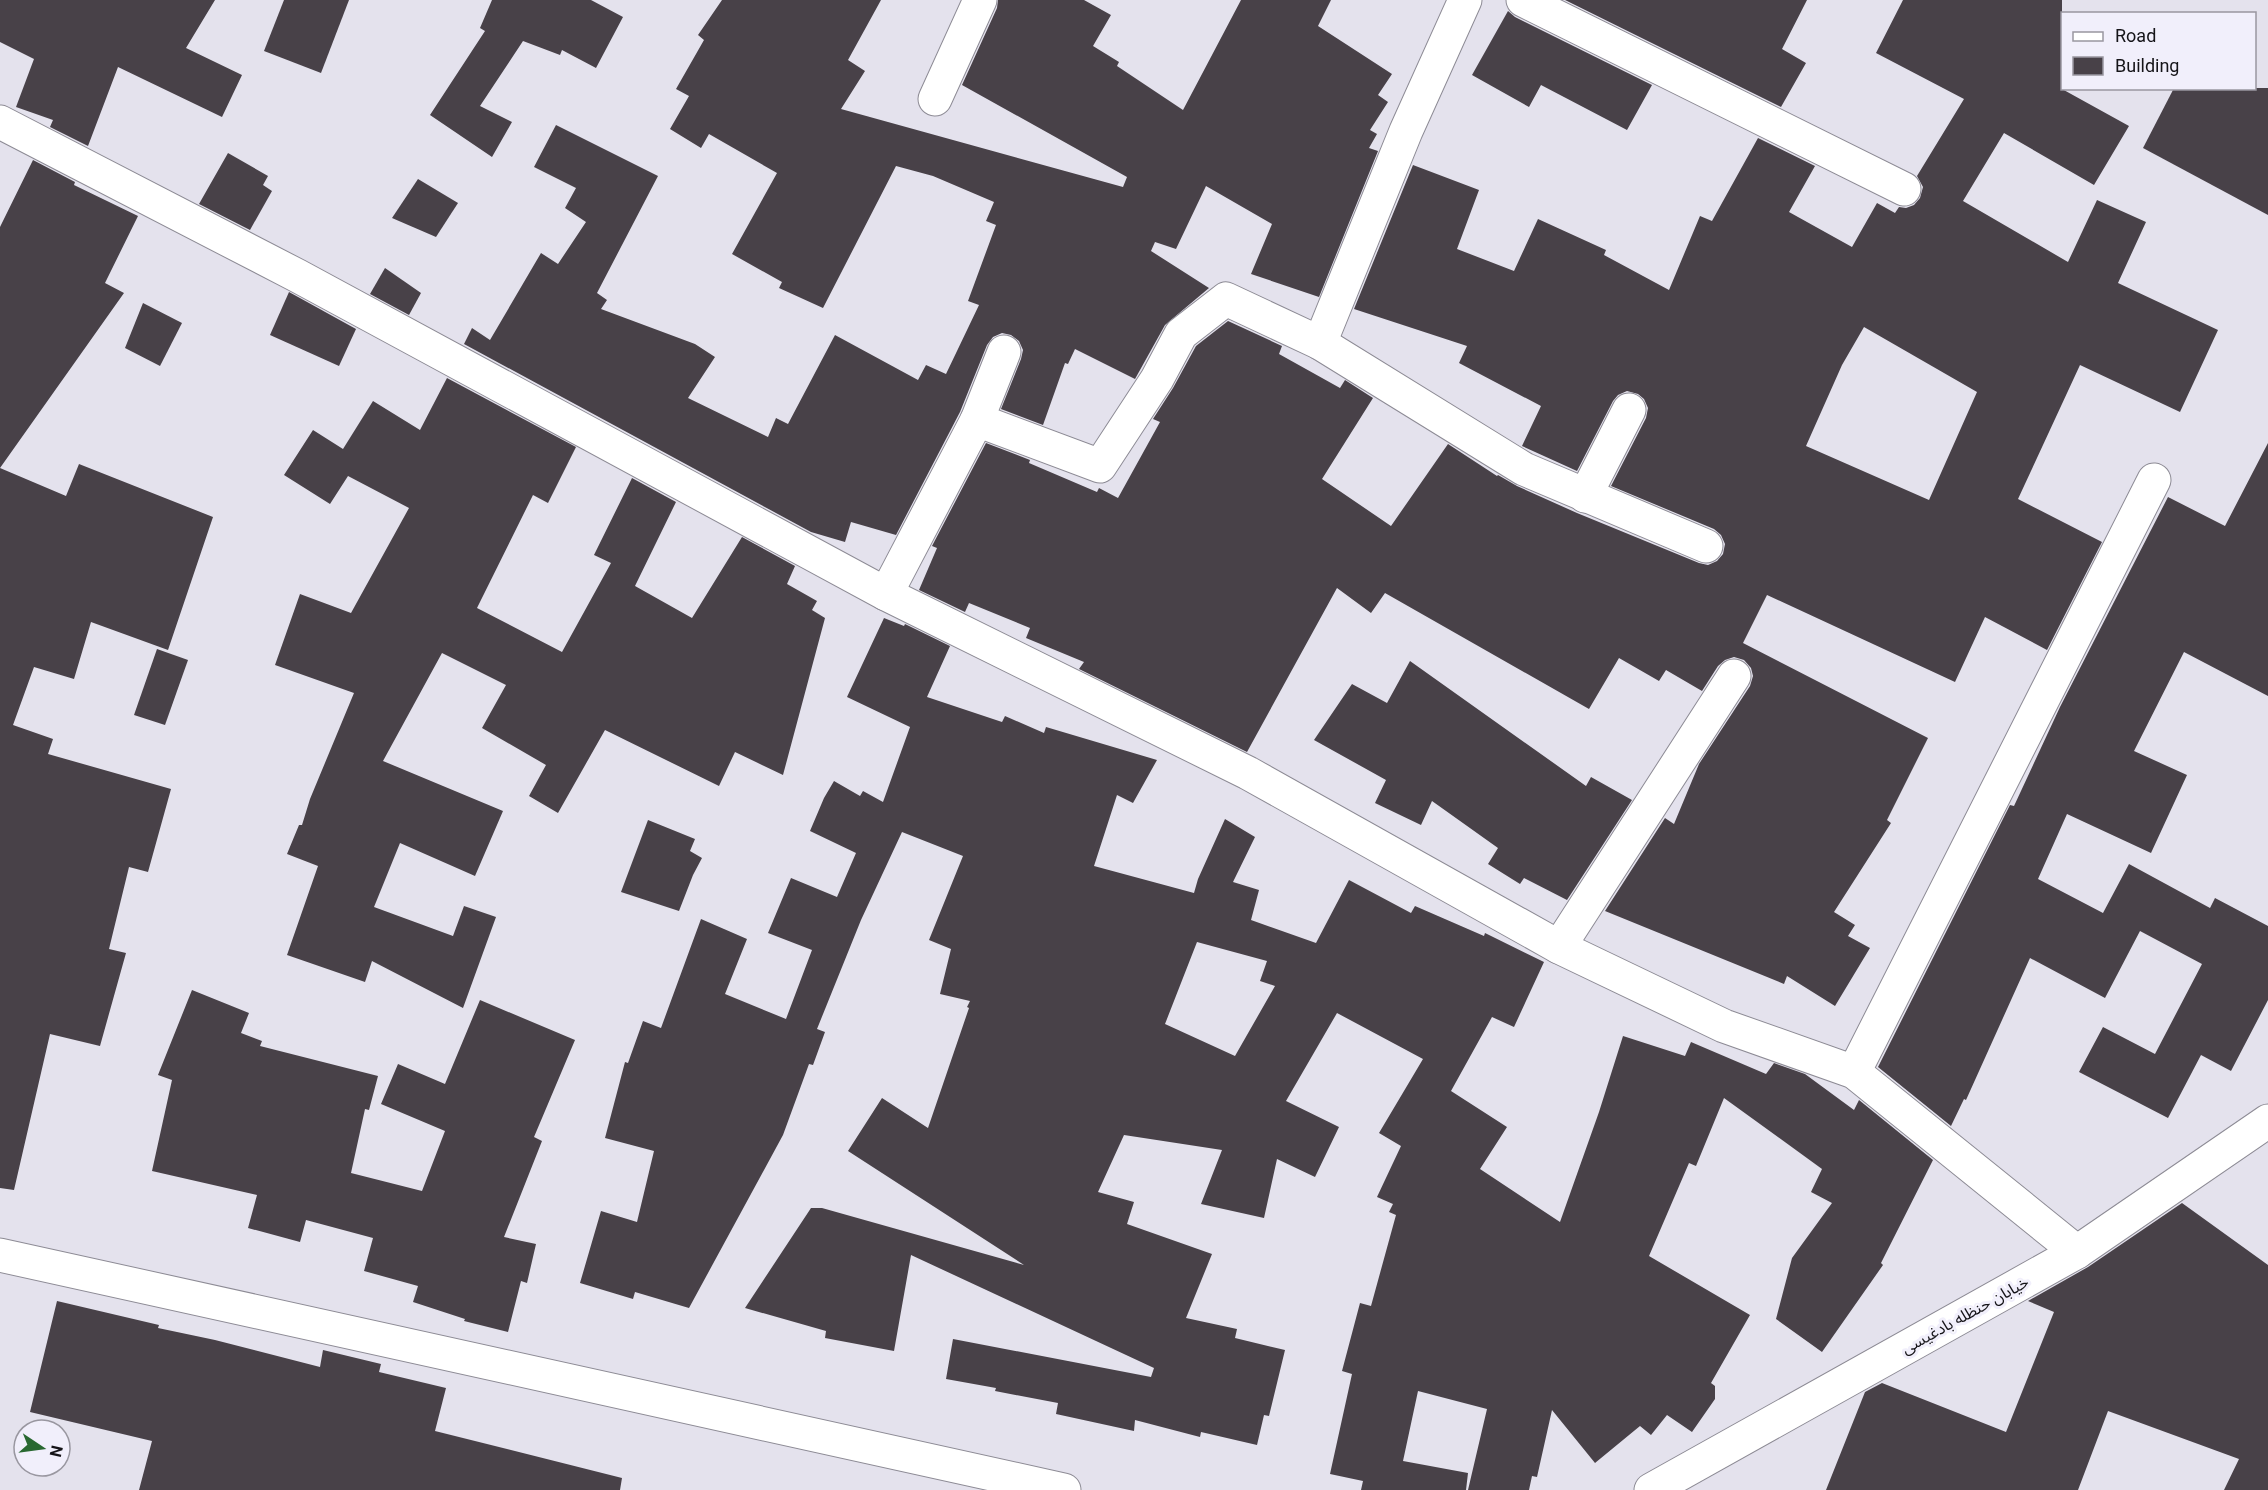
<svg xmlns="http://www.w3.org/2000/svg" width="2268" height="1490" viewBox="0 0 2268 1490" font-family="Roboto,'Noto Sans Arabic',sans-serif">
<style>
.building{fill:#484148;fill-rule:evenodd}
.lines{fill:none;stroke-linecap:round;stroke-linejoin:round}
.minor-casing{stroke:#8d8b95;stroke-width:35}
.minor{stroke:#fff;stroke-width:33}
.labels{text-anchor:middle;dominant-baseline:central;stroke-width:6;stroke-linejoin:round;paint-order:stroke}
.street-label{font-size:16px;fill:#151418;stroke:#f1effb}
</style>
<rect width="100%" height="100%" fill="#e4e2ed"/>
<g class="building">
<path d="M0,0H215L186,48L242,75L222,117L118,67L88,146L50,127L53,120L16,107L34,59L0,42Z"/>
<path d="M284,0H349L321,73L264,51Z"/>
<path d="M492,0H591L623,17L596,68L562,50L560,55L523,41L480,106L512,122L492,157L430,115L485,31L480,28Z"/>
<path d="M722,0H881L848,60L865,71L841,109L1123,187L1127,177L962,85L997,8L998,0H1084L1111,15L1093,46L1119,62L1117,66L1183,110L1241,0H1331L1318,26L1392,74L1378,95L1388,102L1370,130L1377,134L1369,148L1378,151L1319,297L1251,274L1272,224L1206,186L1176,249L1155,242L1151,251L1209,288L1165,325L1135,379L1075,349L1068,364L1065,363L1043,425L1001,409L1021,359L1023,350L1019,341L1011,335L1002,333L993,337L987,345L960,412L896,535L851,522L845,542L811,532L464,344L472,328L490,340L541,253L558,264L586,222L565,208L576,188L534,167L556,125L658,176L597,293L607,300L601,309L695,344L715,357L688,398L768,437L776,418L788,424L835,335L918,380L926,365L946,374L979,305L968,301L996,225L986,221L994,202L933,176L896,166L823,308L779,288L782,282L732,254L777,173L709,134L701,148L670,129L689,96L676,89L704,40L698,35Z"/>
<path d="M1565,0H1807L1782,49L1806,63L1781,107Z"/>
<path d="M1903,0H2062V89L2129,126L2094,185L2004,133L1963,201L2068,262L2097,200L2146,222L2118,283L2218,330L2180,412L2080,365L2018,499L2102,542L2047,650L1985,617L1955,682L1767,595L1743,643L1928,738L1887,820L1891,823L1834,912L1855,925L1848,936L1870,948L1835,1006L1787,976L1784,984L1605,911L1665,818L1674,824L1699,764L1750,686L1753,676L1751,668L1744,660L1734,657L1725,660L1718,666L1702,691L1666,670L1659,681L1619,658L1589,709L1385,593L1371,613L1337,588L1247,752L1079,669L1084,662L1026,638L1030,628L969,603L965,612L919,590L937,548L932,546L986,443L1030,460L1029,463L1097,492L1099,488L1118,498L1160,422L1153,419L1173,388L1196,346L1228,321L1282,346L1279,354L1340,388L1345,380L1373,398L1322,479L1391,526L1448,444L1497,476L1498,475L1517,486L1577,513L1699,563L1708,565L1717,561L1723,554L1725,544L1721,535L1714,529L1611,486L1646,418L1648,408L1644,399L1638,394L1627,391L1618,395L1613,401L1577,471L1522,446L1541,406L1459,363L1467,346L1354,309L1413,165L1479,190L1457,249L1514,271L1538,219L1606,250L1604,255L1669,290L1700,216L1712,221L1758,138L1815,166L1789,212L1852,247L1877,203L1895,213L1899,207L1906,208L1914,205L1920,198L1923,187L1917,176L1964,99L1876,53ZM1864,327L1977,392L1929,500L1806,446L1842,365Z"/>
<path d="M1508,11L1515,17L1652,85L1627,130L1541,85L1529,107L1472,75Z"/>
<path d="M2174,88H2268V215L2143,148Z"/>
<path d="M228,153L268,176L263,185L272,191L250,230L199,204Z"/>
<path d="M33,160L75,182L74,185L138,216L105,283L124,293L0,468V227Z"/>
<path d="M418,179L458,203L436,237L392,218Z"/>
<path d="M385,268L421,293L409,315L370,294Z"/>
<path d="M289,292L356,329L339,366L270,335Z"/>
<path d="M143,303L182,323L160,366L125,348Z"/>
<path d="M447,378L576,447L548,503L533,495L477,608L562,652L611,563L594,555L632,478L676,502L635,586L692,618L742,537L795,566L787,584L817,601L812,610L825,618L783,775L735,752L719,786L605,730L558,813L529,796L546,765L482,728L506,685L442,653L383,761L503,811L475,876L400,843L374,907L453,936L464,906L496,917L463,1008L372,961L365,982L287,955L318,866L287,854L299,825H302L310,799L354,693L275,665L300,594L351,613L409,508L348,476L330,504L284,475L313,430L343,449L373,401L420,430Z"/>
<path d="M2268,443V696L2184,652L2134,751L2187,775L2151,853L2067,814L2038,879L2103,913L2129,864L2210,908L2215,898L2268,926V1000L2231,1071L2201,1055L2168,1118L2079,1072L2103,1027L2155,1054L2202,964L2140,931L2105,998L2030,958L1966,1100L1964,1099L1951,1126L1878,1067L2010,805L2014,806L2060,707L2168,497L2225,526Z"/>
<path d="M79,464L213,517L168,650L91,622L74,679L34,667L13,725L53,739L48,754L171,789L148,872L129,867L109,949L126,953L100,1046L50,1034L14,1190L0,1188V468L66,496Z"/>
<path d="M884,618L904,626L905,624L950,646L927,697L1002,722L1005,716L1044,733L1046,727L1157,760L1133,803L1117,795L1094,866L1194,893L1198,879L1225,819L1255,837L1233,882L1259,890L1251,920L1316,943L1349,880L1411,913L1415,906L1484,936L1485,933L1544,962L1514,1027L1492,1017L1451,1091L1507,1127L1480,1169L1560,1222L1599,1112L1623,1036L1685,1056L1691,1042L1766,1074L1774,1063L1805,1074L1854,1110L1859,1100L1933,1160L1881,1263L1883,1265L1822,1352L1776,1319L1792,1258L1832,1203L1811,1192L1822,1169L1724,1098L1696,1166L1689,1163L1649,1256L1750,1315L1711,1383L1715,1386V1399L1692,1432L1667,1415L1651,1435L1640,1426L1595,1463L1552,1410L1537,1477L1532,1476L1529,1490H1468L1487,1409L1418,1391L1403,1461L1468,1473L1466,1490H1361L1363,1481L1330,1474L1352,1374L1342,1371L1360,1303L1371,1306L1396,1215L1389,1212L1393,1204L1377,1197L1401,1146L1379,1133L1423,1059L1337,1013L1286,1101L1339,1127L1315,1177L1277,1159L1264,1218L1201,1204L1222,1150L1124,1135L1098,1192L1134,1202L1127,1224L1212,1254L1186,1318L1237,1329L1235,1338L1285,1350L1269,1416L1264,1415L1257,1445L1201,1432L1200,1437L1135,1420L1134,1431L1056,1414L1058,1403L995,1391L996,1388L946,1379L953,1339L1151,1377L1154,1368L911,1255L894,1351L825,1338L826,1331L745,1308L811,1208H822L1024,1265L848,1151L882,1098L928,1128L969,1008L967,1007L970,1001L940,994L951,949L929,940L963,856L902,832L861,920L817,1029L825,1032L813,1065L809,1064L783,1135L689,1308L635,1292L633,1299L580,1283L601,1211L637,1222L654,1151L605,1138L625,1062L628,1063L643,1021L661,1028L701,919L747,939L725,994L786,1019L812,950L768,933L791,878L837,897L856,853L810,831L824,798L834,781L860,796L863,791L883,802L910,727L847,697ZM1197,942L1267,961L1260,981L1275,986L1235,1056L1165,1024Z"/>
<path d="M157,649L188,660L165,725L134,715Z"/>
<path d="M1410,661L1586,786L1591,777L1632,800L1567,900L1524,878L1520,884L1488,864L1498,848L1432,801L1421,825L1375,803L1386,780L1314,740L1352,684L1387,703Z"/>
<path d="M648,820L695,839L690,851L702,858L693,875L679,911L621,892Z"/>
<path d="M192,990L249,1013L241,1033L262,1041L260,1046L378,1076L369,1110L365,1109L351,1173L422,1191L445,1131L381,1104L398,1064L445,1084L480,1000L575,1040L534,1137L542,1141L504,1237L536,1244L527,1283L521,1281L508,1332L464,1321L465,1319L413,1302L418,1286L364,1271L373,1238L306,1220L300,1242L248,1228L257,1195L152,1171L172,1080L158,1075Z"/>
<path d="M2182,1203L2268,1265V1490H2224L2239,1459L2108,1411L2078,1490H1826L1865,1392L1882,1383L2006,1432L2054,1312L2028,1301L2088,1267Z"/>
<path d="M57,1301L159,1325L158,1328L215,1340L320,1367L323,1350L381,1364L379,1372L446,1388L435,1431L622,1478L620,1490H139L152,1441L30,1412Z"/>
</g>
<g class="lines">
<defs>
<g id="minor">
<path d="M1523,0L1904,189"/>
<path d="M935,99L980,0"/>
<path d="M0,122L298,276L886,594L1248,773L1559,947L1724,1026L1854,1072L2077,1252"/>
<path d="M1320,343L1406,131L1465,0"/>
<path d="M977,420L1100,466L1157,379L1181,334L1226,299L1320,343L1524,469L1706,546"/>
<path d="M1585,496L1629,410"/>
<path d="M886,594L977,420L1004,352"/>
<path d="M1559,947L1734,676"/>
<path d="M1854,1072L2154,480"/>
<path d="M0,1255L1064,1490"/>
<path d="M1651,1490L2077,1252L2268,1121"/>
</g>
</defs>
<use href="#minor" class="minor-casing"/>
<use href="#minor" class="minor"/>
</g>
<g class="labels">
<g class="street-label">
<text transform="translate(1965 1315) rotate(-29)">خیابان حنظله بادغیسی</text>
</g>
</g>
<rect x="2061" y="12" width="195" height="78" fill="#f1effb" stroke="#9997a0" stroke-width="1.5"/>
<rect x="2073" y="32" width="30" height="9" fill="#ffffff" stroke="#9997a0" stroke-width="1.5"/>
<text x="2115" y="42" font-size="18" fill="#151418">Road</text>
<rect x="2073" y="57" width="30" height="18" fill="#484148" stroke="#9997a0" stroke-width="1.5"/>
<text x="2115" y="72" font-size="18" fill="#151418">Building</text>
<g transform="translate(42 1448) rotate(103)"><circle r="28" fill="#f1effb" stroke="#9997a0" stroke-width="1.5"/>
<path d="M0-4.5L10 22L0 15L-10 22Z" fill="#296831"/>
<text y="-9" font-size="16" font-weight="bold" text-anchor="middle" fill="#151418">N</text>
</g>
</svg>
